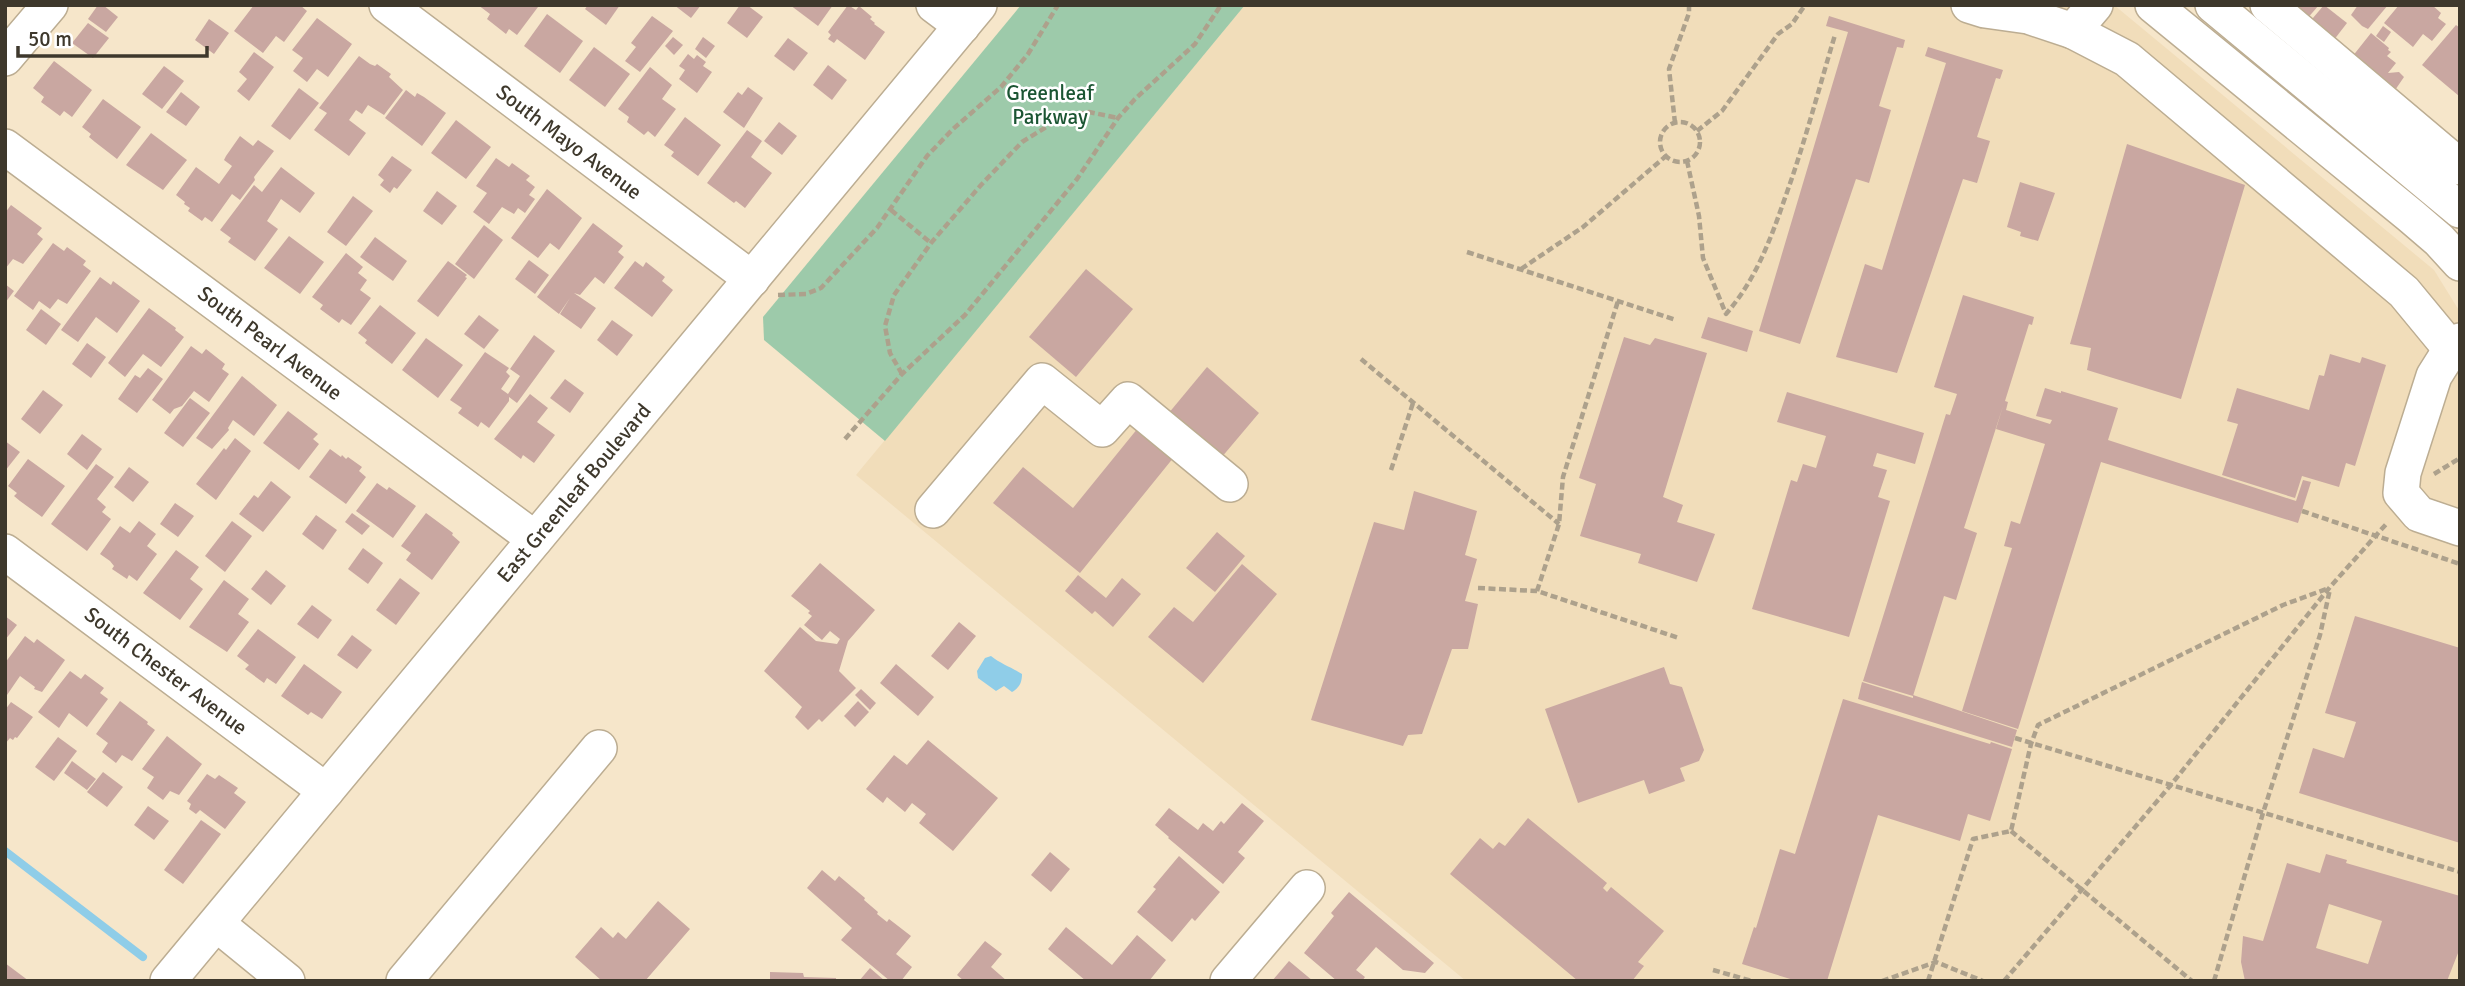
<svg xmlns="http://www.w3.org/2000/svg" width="2465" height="986" viewBox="0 0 2465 986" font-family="Signika,sans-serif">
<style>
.built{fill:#f1ddba}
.green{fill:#9dcaaa}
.water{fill:#8fcde8}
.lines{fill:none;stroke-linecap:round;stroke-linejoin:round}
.stream{stroke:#8fcde8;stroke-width:8}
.building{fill:#c9a7a1;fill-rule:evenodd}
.minor-casing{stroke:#bcad92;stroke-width:38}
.path{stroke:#ada18c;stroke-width:4.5;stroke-dasharray:7 3.5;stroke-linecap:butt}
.minor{stroke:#fff;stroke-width:35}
.labels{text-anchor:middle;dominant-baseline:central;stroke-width:5;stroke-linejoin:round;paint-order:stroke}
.park-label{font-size:21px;fill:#1b5533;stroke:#fff}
.street-label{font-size:21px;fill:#3e382c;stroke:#fff}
</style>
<rect width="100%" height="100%" fill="#f6e6ca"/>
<path class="built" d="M1245,5H2114L2434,270L2460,312V981H1466L856,475Z"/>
<path class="green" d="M1021,5H1245L885,441L764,340L763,317Z"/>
<path class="water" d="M991,656C1001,664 1011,667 1022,674C1022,683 1019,688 1012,692L1004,686L996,691L978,678L977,671L985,658Z"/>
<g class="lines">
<path class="stream" d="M5,851L143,957"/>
</g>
<g class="building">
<path d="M98,5H103L118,17L106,32L88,19Z"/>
<path d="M254,5H300L307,11L284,42L276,36L263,53L234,31Z"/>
<path d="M478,5H535L538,7L517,35L509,29L506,34L487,19L490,14Z"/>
<path d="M588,5H620L606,25L585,9Z"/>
<path d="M674,5H701L691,18Z"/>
<path d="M740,5H747L763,17L747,38L727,23Z"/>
<path d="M790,5H833L818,26Z"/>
<path d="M848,5L856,10L859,6L872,17L870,19L875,23L874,24L885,32L865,60L837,39L834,43L828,39L831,35L828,32Z"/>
<path d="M2289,5H2319L2306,20Z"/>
<path d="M2324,5L2347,23L2330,45L2307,25Z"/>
<path d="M2358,5H2388L2368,29L2362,26L2351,15Z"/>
<path d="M2399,5H2432L2441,13L2438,18L2446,24L2432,41L2423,34L2413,47L2384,23Z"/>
<path d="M547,14L583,41L560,73L524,46Z"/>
<path d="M652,16L673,31L640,72L625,61L636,47L631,43Z"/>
<path d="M1829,16L1905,40L1903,48L1897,47L1879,106L1891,110L1869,183L1856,179L1800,344L1759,331L1848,32L1826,26Z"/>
<path d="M317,18L352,44L328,77L317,69L307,82L293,71L303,58L292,50Z"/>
<path d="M209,19L229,33L214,54L195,40Z"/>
<path d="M88,23L109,38L93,58L72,43Z"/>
<path d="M2456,25L2460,28L2459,96L2422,65Z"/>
<path d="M2383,26L2391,32L2384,42L2376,36Z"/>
<path d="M2371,33L2389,48L2388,50L2391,52L2387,56L2396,63L2388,73L2399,72L2404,77L2391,96L2352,57Z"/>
<path d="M673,37L683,45L674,55L665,46Z"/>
<path d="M703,37L715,46L706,58L695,49Z"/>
<path d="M788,38L808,53L794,71L774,56Z"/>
<path d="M594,47L630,74L605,107L569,80Z"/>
<path d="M1928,47L2003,70L2000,79L1996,78L1977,137L1990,141L1977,183L1963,179L1897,373L1836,357L1865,264L1882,270L1946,63L1925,56Z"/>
<path d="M254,52L274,67L249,101L237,91L247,79L239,72Z"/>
<path d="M688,54L694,59L697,55L706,62L703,66L712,72L697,93L679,79L685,70L679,66Z"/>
<path d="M359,56L370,64L375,66L377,64L391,74L389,77L403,90L384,115L368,105L362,114L356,110L349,120L366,133L349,156L314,130L327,113L319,108Z"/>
<path d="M54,61L92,90L72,117L64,111L60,116L41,102L44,97L33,88Z"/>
<path d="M828,65L847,80L832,100L813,85Z"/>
<path d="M164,66L184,81L162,109L142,94Z"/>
<path d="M650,67L672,85L662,99L676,109L655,137L648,131L644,135L627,122L629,117L618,109Z"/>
<path d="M748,87L763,98L744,128L723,112L738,92L742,95Z"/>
<path d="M299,88L319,103L290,140L271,126Z"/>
<path d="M406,90L415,97L417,93L424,97L446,113L422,146L385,118Z"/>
<path d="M181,92L200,107L186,126L166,112Z"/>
<path d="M103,99L141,127L117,159L95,142L89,137L91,134L82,127Z"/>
<path d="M685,117L721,145L698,176L671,156L674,152L664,145Z"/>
<path d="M456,120L491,147L466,179L431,153Z"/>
<path d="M779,122L797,136L782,155L764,141Z"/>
<path d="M747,130L762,141L751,157L772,173L745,208L736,201L734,203L707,183Z"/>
<path d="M151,133L187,160L163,190L126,165Z"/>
<path d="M240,136L253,146L258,140L274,151L254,177L255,180L240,200L232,194L212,222L205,217L202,221L188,211L190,208L184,204L185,202L176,195L196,167L219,184L232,166L224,160L226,156Z"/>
<path d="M2127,144L2245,185L2181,399L2087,370L2091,348L2070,344Z"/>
<path d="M392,156L412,170L397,189L394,187L390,193L380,185L384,180L378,175Z"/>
<path d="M496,158L509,167L512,163L530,176L526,180L535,187L529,195L535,199L525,213L518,208L514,214L502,207L489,224L473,212L487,193L476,186Z"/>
<path d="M281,167L315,193L300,213L281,199L267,221L278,229L255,261L228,242L231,238L220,230L254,185L262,192Z"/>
<path d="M2020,182L2055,193L2038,241L2020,236L2021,232L2007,227Z"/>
<path d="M547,189L582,218L559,250L550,243L538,258L511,238Z"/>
<path d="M437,191L457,206L442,225L423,211Z"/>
<path d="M353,196L373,211L346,246L327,232Z"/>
<path d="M11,205L42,228L37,234L43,239L23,264L13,259L5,269V213Z"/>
<path d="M593,223L623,246L618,252L624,257L604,284L595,277L580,295L574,293L596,308L581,329L560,314L570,298L559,314L537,297Z"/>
<path d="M484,225L503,240L474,279L455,264Z"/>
<path d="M289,236L324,262L300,294L264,268Z"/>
<path d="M375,237L407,261L393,281L360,257Z"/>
<path d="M53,243L64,251L67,247L86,261L83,265L91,271L67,304L58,299L50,309L39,301L33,310L14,296Z"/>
<path d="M346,253L363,267L358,273L367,280L360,290L371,298L351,325L342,319L339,323L320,309L323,305L312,297Z"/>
<path d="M529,260L549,275L535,294L515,279Z"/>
<path d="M448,261L467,275L465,277L467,278L438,317L417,301Z"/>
<path d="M635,261L643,267L646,262L665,277L662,281L673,290L652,317L614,288Z"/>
<path d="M1086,269L1133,309L1076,377L1029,337Z"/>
<path d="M100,277L111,285L113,281L140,301L117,333L96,317L78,342L61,330Z"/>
<path d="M5,284L14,291L5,303Z"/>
<path d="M1963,295L2034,317L2032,325L2029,324L2005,401L2008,402L2006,410L2050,424L2052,420L2036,416L2045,388L2061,393V391L2118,408L2108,440L2296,501L2303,480L2311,482L2298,523L2101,462L2018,729L1962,711L2012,548L2004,546L2011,521L2020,524L2045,444L1996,429L2003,406L1964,528L1977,533L1956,600L1944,596L1913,696L1863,681L1946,414L1950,415L1957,394L1934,387Z"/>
<path d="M380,305L416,333L392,364L365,343L367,340L358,333Z"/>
<path d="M149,308L176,328L175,330L184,337L161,367L143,354L125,377L108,363Z"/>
<path d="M41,309L61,324L46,345L26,330Z"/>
<path d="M479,315L499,330L484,349L464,334Z"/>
<path d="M1708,317L1753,331L1747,352L1701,338Z"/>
<path d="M612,320L633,335L617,356L597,340Z"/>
<path d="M534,335L555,351L517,403L509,397V401L489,428L481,422L478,427L458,413L462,408L450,400L485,352L509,368L506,372L510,376L501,389L508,394L520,376L510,369Z"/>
<path d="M1624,337L1650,345L1655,338L1707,353L1663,497L1683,505L1677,522L1715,534L1697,582L1638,563L1641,554L1580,536L1596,484L1579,478Z"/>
<path d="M426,338L463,365L438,398L402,370Z"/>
<path d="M87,343L106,357L91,378L72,364Z"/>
<path d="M191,346L202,354L206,349L225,364L222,369L229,374L209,402L194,391L182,406L174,409L170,414L152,400Z"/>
<path d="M2330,354L2360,363L2362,357L2386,365L2355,466L2346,463L2339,487L2302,476L2295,498L2222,475L2238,424L2227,421L2237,388L2309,410L2319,375L2324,376Z"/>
<path d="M1207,367L1259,413L1221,458L1168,414Z"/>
<path d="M148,368L163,379L137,413L118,399L135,375L140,378Z"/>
<path d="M242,376L277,405L254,436L233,420L228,428L229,430L212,449L196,438Z"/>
<path d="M565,379L584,393L570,413L550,398Z"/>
<path d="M43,390L63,405L40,434L21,419Z"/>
<path d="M1787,392L1924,433L1915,464L1877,453L1873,466L1887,470L1878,497L1890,501L1849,637L1752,609L1791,480L1797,482L1803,464L1816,468L1826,436L1777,422Z"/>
<path d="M530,394L548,408L537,422L555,435L534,463L523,455L521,459L494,439Z"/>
<path d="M190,398L210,413L183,447L164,433Z"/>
<path d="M288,411L318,434L313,439L319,444L299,470L263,443Z"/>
<path d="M1138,428L1174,457L1080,573L993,503L1023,467L1073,508Z"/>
<path d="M82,434L102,449L87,470L67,454Z"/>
<path d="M235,438L251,451L216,500L196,484L224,448L226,450Z"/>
<path d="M5,441L20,452L5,471Z"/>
<path d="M330,449L341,457L342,455L346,459L348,457L362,467L359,471L366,477L346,504L309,477Z"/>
<path d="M28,459L65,486L42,517L20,501L14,496L17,493L8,486Z"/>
<path d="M96,464L114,477L97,499L106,507L102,512L111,519L87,551L51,524Z"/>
<path d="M129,467L149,482L133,502L114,487Z"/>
<path d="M271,481L291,497L263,532L239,514L254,495L258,498Z"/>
<path d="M377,483L387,490L389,487L416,506L393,538L356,511Z"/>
<path d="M1414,491L1477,511L1465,555L1477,559L1465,601L1478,604L1468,649H1452L1422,734L1408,735L1403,746L1311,720L1374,522L1404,530Z"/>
<path d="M175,503L194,516L178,537L160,524Z"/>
<path d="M352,513L370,526L362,535L345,522Z"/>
<path d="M426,513L453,533L452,535L460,542L432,580L406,560L411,553L401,546Z"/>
<path d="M316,515L337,530L323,550L302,534Z"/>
<path d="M139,521L156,534L147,546L157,554L137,581L129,575L127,579L112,569L114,566L110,561L100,554L120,526L130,533Z"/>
<path d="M232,521L252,536L225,572L205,556Z"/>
<path d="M1217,532L1245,556L1215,592L1186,568Z"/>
<path d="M363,548L383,563L368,584L348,569Z"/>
<path d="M176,550L199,567L190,579L203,589L180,620L143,593Z"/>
<path d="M820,563L875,610L848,641L839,671L856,688L822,722L819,719L808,730L795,717L802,707L764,671L800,627L816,641L837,644L840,639L830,631L822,640L804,625L812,616L808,613L810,611L791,596Z"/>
<path d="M1242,564L1277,594L1203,683L1148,637L1174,607L1193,622Z"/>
<path d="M266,570L286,586L271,605L251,589Z"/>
<path d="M1078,575L1106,598L1122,578L1141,594L1113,627L1095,611L1092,614L1065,591Z"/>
<path d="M400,578L420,593L396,625L376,610Z"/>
<path d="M224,580L249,599L238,614L249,622L227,652L189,627Z"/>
<path d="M312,605L332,620L318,639L297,624Z"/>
<path d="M5,616L17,625L5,640Z"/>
<path d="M2355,616L2460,648V843L2299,793L2313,748L2344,758L2356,722L2325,713Z"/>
<path d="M959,622L976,636L948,670L931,656Z"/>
<path d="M258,629L296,657L276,684L267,678L264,683L245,669L249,665L237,656Z"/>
<path d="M352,635L372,650L357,669L337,655Z"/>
<path d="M25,636L34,643L37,639L65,660L42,692L34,689L35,687L20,676L7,695L5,663Z"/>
<path d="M304,664L342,692L322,719L311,712L308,715L281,696Z"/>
<path d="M896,664L934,697L918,716L880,683Z"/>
<path d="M1664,667L1670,684L1682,687L1704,750L1699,761L1680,768L1685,781L1649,794L1644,780L1578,803L1545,709Z"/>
<path d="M70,671L81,679L85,674L104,688L100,693L108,699L87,727L69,713L59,728L38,712Z"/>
<path d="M1862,682L1913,698V695L2017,730L2012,747L1858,699Z"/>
<path d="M861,689L876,703L870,710L855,695Z"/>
<path d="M1843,699L1990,744L1991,742L2012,749L1990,821L1968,814L1960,841L1878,815L1827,981H1797L1742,964L1754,927L1756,928L1780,849L1795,854Z"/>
<path d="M120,701L148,722L147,724L155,730L132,761L122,755L116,763L102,752L108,743L96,734Z"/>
<path d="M858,701L869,712L855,727L844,716Z"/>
<path d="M11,702L33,717L17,738L15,737L13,740L10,738L5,744V710Z"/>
<path d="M167,736L202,764L179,795L170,791L163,800L147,788L154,777L142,769Z"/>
<path d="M58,737L77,751L54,781L35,767Z"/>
<path d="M928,740L998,798L953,851L919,823L926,814L912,803L905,812L887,797L883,803L866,789L894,755L907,765Z"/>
<path d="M72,761L96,779L87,790L64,773Z"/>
<path d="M103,772L123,787L107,807L87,792Z"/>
<path d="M207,774L215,779L219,775L238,788L234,793L246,802L225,829L200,810L196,814L189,809L191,804L187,801Z"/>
<path d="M1242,803L1264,821L1238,852L1245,858L1223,884L1168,838L1169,837L1155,825L1169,808L1198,830L1203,823L1213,831L1221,821L1224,824Z"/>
<path d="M148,806L169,821L154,840L134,825Z"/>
<path d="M1528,818L1607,883L1603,888L1607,892L1611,887L1664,931L1638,962L1644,966L1632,981H1578L1450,874L1480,838L1493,849L1499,842L1505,846Z"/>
<path d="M201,820L221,834L183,884L164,870Z"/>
<path d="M1050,852L1070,869L1051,892L1031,875Z"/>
<path d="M2326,854L2347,860L2346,863L2460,896V948L2447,981H2245L2241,962L2243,936L2263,941L2287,863L2320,873ZM2329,904L2382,921L2368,964L2316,948Z"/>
<path d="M1179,856L1220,892L1195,921L1192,918L1172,942L1137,912L1156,889L1153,887Z"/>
<path d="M822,870L835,881L839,876L865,898L864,900L878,912L877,914L887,922L889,919L911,936L896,954L912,967L901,981H890L841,940L852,928L807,888Z"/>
<path d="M1349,892L1434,963L1425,973L1403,970L1376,947L1356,970L1365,977L1362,981H1337L1304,953L1334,916L1331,913Z"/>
<path d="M658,901L690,929L645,981H602L575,957L601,927L613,938L618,932L626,939Z"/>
<path d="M1066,927L1112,965L1137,935L1166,960L1149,981H1086L1048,949Z"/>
<path d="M985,941L1002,954L991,967L1007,981H964L957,975Z"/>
<path d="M1289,961L1313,981H1272Z"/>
<path d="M5,963L29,981H5Z"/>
<path d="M870,968L885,981H859Z"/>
<path d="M770,972L803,973L804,977L836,978V981H770Z"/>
</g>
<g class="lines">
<defs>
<g id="minor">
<path d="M387,5L752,279"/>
<path d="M934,5L962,26"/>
<path d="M1969,5L1985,10L2028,16L2073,31L2127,59L2404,292L2451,349"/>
<path d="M2153,5L2411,216L2439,240L2460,263"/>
<path d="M2213,5L2460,210"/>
<path d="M2268,5L2460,167"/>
<path d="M2073,31L2095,5"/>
<path d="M5,58L50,5"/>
<path d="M5,147L535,539"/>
<path d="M2460,341L2451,349L2434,376L2403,473L2401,493L2419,514L2460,528"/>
<path d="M933,510L1042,381L1102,429L1128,400L1230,484"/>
<path d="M5,552L326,791"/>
<path d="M217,924L287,981"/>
<path d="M168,981L979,5"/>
<path d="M404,981L599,748"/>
<path d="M1228,981L1307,888"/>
</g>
</defs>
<use href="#minor" class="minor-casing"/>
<g class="path">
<circle cx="1680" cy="142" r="20"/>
<path d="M1675,123L1669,69L1689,13V5"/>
<path d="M1697,131L1722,111L1778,34L1792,24L1805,5"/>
<path d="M1687,161L1699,216L1703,258L1726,314C1757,278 1771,238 1786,195C1805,142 1819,88 1835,35"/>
<path d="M891,210L931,243"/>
<path d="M1467,252L1676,320"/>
<path d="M1521,269L1583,227L1666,156"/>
<path d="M778,295L806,294L821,288L877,228L927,156L953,129L1001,87L1028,54L1058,5"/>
<path d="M1361,359L1559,524"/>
<path d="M902,374L890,353L885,326L894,295L931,243L981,185L1022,142L1061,118L1089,112L1118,118"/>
<path d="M845,439L902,374L965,315L1077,179L1118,118L1135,99L1195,44L1221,5"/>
<path d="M1391,470L1413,403"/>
<path d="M2434,474L2460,458"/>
<path d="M2302,511L2460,564"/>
<path d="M1478,588L1537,591L1679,638"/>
<path d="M1537,591L1559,524L1563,477L1618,301"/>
<path d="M2015,738L2460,872"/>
<path d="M2011,831L2192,981"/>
<path d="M1713,970L1752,981"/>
<path d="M1882,981L1936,962L1983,981"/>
<path d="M1928,981L1973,839L2011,831L2031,744L2038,725L2283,605L2329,588"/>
<path d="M2004,981L2170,786L2330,587L2388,522"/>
<path d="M2214,981L2263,813L2320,635L2330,589"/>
</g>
<use href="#minor" class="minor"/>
</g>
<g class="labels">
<g class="park-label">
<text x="1050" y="93">Greenleaf<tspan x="1050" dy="24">Parkway</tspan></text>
</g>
<g class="street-label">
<text transform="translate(569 142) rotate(37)">South Mayo Avenue</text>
<text transform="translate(270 343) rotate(37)">South Pearl Avenue</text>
<text transform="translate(574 493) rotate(-50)">East Greenleaf Boulevard</text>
<text transform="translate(166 671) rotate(37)">South Chester Avenue</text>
</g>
</g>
<rect width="2465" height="986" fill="none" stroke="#3e382c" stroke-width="14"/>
<path d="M18 46v10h189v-10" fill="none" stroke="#3e382c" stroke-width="3.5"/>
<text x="28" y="46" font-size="21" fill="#3e382c" stroke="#ffffff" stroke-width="5" paint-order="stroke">50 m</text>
</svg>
